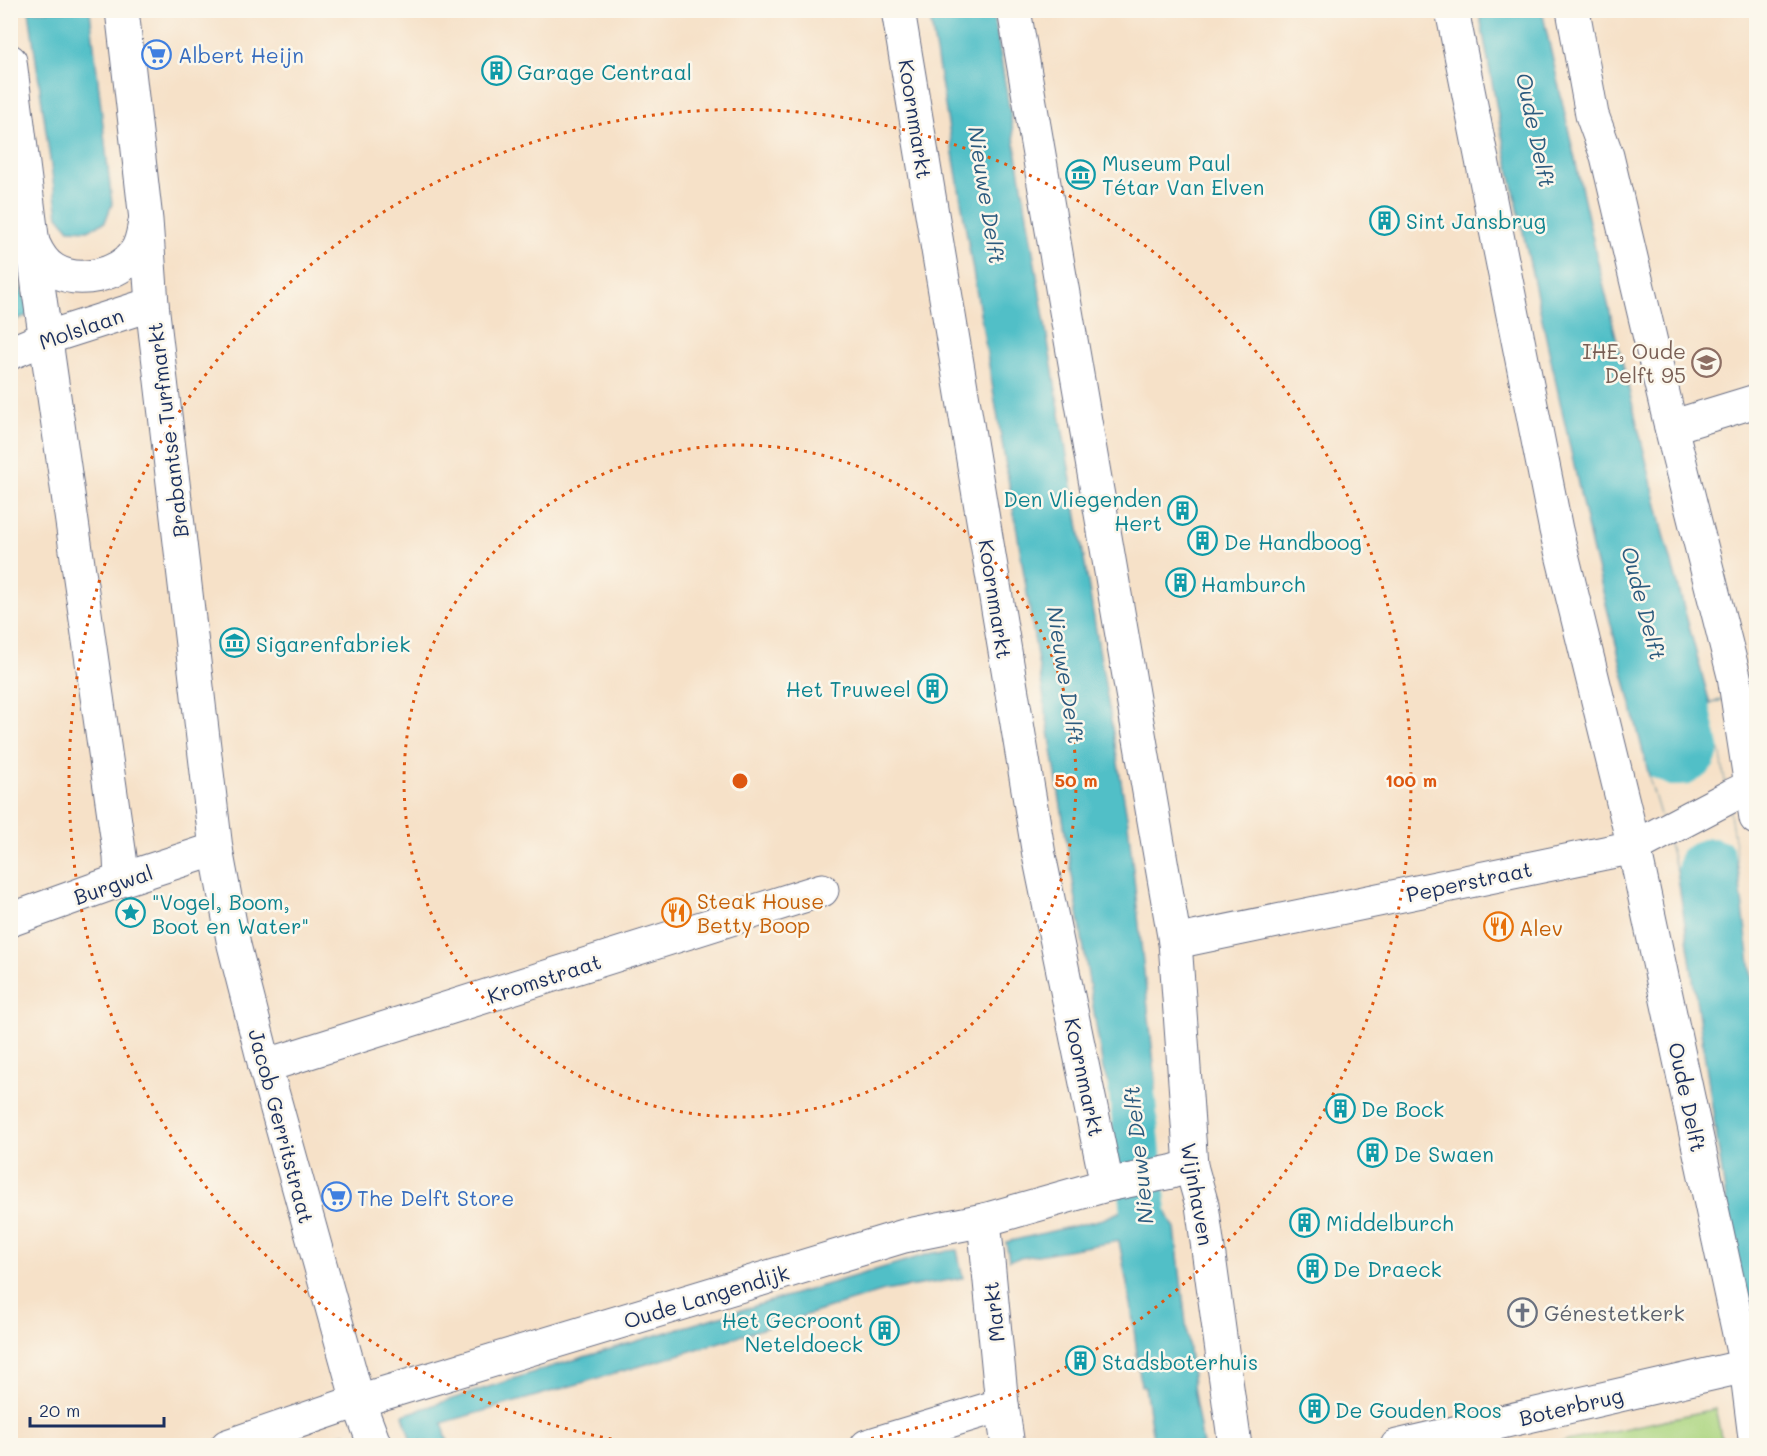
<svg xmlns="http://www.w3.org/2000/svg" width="1767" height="1456" viewBox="0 0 1767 1456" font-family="Mali,sans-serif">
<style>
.green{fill:#acd580;stroke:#64826f;stroke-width:1.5}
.water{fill:#51bfc7;stroke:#367792;stroke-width:1.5}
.pier{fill:#f6e1c8}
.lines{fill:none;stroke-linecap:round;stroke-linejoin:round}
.canal{stroke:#51bfc7;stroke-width:46}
.pedestrian-casing{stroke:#686d83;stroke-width:35}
.minor-casing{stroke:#686d83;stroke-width:35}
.pedestrian{stroke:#fff;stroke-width:33}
.minor{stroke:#fff;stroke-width:33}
.ring{fill:none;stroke:#de5710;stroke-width:3;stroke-dasharray:3 6}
.labels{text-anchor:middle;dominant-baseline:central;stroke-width:5;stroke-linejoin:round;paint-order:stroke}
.shop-label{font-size:21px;fill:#366cbe;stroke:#fbf7ec;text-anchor:start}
.culture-label{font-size:21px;fill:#0d838f;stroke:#fbf7ec;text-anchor:start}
.street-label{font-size:21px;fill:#1b2f5e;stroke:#fbf7ec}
.education-label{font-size:21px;fill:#785e54;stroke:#fbf7ec;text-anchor:end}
.food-label{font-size:21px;fill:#c56008;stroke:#fbf7ec;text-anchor:start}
.worship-label{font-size:21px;fill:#5b616d;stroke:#fbf7ec;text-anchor:start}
.water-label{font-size:22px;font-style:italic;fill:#2b5a7e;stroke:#fbf7ec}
.centre{fill:#de5710;stroke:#fbf7ec;stroke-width:3}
.ring-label{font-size:18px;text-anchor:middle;font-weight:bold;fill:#de5710;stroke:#fbf7ec;stroke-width:5;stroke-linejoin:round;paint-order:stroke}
</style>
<rect width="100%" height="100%" fill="#fbf7ec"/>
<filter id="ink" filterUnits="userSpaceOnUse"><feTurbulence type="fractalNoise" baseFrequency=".0167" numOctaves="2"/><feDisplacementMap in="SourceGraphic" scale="12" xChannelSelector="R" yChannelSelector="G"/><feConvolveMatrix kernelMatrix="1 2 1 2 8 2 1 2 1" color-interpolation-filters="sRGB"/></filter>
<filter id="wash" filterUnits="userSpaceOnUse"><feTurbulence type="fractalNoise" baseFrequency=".008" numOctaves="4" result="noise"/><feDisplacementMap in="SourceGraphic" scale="24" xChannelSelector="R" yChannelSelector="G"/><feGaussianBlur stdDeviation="1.35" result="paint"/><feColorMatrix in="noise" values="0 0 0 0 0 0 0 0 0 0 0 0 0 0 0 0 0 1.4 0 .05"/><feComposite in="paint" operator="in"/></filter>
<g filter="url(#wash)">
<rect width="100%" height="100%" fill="#f6e1c8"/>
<path class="green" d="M1715,1409L1723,1445H1549Z"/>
<g class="water">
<path d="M29,11H90L112,204L105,222L88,230L69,229L58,216Z"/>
<path d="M929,11H993L1128,823L1156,1083L1150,1113L1120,1118L1103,1069L1019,543Z"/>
<path d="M1479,11H1542L1599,267L1664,534L1710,704L1756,687L1720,751L1737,861L1756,1011V1374L1745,1327L1677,871L1649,776L1592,548L1501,131Z"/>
<path d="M11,279L18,281L31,314L11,322Z"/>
<path d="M1162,1203L1175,1229L1194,1393L1203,1445H1154L1145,1387L1141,1386L1131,1305L1119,1241L1009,1260L1006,1242L1103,1219L1131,1207Z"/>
<path d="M957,1250L963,1278L884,1291L668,1358L442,1423L448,1442L436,1445H429L428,1442L421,1441L412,1444L403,1415L547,1368L932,1253Z"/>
<path d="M346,1433L350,1445H311Z"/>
</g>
<path class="pier" d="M1756,687V741L1720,751L1737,861L1732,847L1729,843L1715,838H1706L1692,843L1681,851L1677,870L1649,776L1670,786H1679L1690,785L1707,775L1714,766L1720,751L1710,705Z"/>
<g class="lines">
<path class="canal" d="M1128,1053L1145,1223L1154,1269"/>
</g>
</g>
<g filter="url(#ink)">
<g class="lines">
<defs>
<g id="pedestrian">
<path d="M122,10L146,220L152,304L216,849L234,945L265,1066L358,1401L375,1446"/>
<path d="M898,10L1039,855L1107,1185"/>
<path d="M1014,10L1175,942L1191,1166L1202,1205L1235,1446"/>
<path d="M10,61L39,292L120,857L121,880"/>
<path d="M34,245C39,256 44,264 54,270C79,285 119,275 135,253C142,244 143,232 145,222"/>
<path d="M10,353L46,338L152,304"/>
<path d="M1751,786L1756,818"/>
<path d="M10,920L121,880L216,849"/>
<path d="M1175,942L1634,847L1746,1366L1756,1446"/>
<path d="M265,1066L822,890"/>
<path d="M984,1220L1002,1405L1008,1446"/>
<path d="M227,1446L358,1401L904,1236L984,1220L1107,1185L1171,1172L1191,1166"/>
<path d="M867,1446L1002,1405"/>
<path d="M1397,1446L1746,1366"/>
</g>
<g id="minor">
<path d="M1452,10L1556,530L1634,847L1731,796L1756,784"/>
<path d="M1573,10L1592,115L1607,156L1671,427L1734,676L1751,786"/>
<path d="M1671,427L1756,401"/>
</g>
</defs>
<use href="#pedestrian" class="pedestrian-casing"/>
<use href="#minor" class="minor-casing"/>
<use href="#pedestrian" class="pedestrian"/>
<use href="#minor" class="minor"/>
</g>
</g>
<g class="ring">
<circle cx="740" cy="781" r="336"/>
<path d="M647 1445A671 671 0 1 1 833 1445"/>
</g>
<defs>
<symbol id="supermarket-ring" viewBox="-11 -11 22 22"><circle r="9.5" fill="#fbf7ec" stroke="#3f7fe0" stroke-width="1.5"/><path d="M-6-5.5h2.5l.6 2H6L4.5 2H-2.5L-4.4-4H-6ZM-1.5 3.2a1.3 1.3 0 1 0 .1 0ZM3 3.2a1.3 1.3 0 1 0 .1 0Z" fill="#3f7fe0"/></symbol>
<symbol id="building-ring" viewBox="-11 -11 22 22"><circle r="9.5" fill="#fbf7ec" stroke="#0f9aa8" stroke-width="1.5"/><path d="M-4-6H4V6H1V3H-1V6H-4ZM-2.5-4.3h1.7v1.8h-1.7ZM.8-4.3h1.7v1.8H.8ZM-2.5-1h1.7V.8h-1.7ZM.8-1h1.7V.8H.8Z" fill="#0f9aa8"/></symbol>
<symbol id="museum-ring" viewBox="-11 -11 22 22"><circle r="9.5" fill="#fbf7ec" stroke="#0f9aa8" stroke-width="1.5"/><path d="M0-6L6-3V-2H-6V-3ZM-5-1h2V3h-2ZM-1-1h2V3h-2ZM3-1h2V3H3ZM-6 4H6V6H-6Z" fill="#0f9aa8"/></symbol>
<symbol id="school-ring" viewBox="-11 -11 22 22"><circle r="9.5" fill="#fbf7ec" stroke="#8d6e63" stroke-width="1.5"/><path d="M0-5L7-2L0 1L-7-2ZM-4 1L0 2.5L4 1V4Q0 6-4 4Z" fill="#8d6e63"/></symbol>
<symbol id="restaurant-ring" viewBox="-11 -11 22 22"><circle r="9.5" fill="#fbf7ec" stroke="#e8710a" stroke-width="1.5"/><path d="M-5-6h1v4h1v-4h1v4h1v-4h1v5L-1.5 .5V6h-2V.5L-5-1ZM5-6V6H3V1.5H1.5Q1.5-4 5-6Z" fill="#e8710a"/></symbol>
<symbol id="sight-ring" viewBox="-11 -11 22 22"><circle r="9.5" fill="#fbf7ec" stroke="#0f9aa8" stroke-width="1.5"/><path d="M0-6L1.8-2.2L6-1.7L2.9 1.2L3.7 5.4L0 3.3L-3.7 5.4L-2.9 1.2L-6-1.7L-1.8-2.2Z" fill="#0f9aa8"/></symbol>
<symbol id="church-ring" viewBox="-11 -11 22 22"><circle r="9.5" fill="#fbf7ec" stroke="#6b7280" stroke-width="1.5"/><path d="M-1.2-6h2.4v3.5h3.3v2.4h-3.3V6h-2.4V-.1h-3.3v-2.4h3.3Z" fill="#6b7280"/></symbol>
</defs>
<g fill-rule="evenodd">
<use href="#supermarket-ring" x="140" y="38" width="33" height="33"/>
<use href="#building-ring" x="480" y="54" width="33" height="33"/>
<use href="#museum-ring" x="1064" y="158" width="33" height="33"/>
<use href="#building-ring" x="1368" y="204" width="33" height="33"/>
<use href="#school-ring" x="1690" y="346" width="33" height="33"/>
<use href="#building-ring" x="1166" y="494" width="33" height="33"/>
<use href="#building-ring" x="1186" y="524" width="33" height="33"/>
<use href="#building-ring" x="1164" y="566" width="33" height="33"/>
<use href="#museum-ring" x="218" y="626" width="33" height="33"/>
<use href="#building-ring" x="916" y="672" width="33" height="33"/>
<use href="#restaurant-ring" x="660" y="896" width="33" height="33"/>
<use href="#sight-ring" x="114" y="896" width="33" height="33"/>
<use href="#restaurant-ring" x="1482" y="910" width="33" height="33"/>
<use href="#building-ring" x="1324" y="1092" width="33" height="33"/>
<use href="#building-ring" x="1356" y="1136" width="33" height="33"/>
<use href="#supermarket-ring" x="320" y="1180" width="33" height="33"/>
<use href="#building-ring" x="1288" y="1206" width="33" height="33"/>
<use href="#building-ring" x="1296" y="1252" width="33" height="33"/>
<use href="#church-ring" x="1506" y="1296" width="33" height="33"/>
<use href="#building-ring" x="868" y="1314" width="33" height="33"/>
<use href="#building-ring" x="1064" y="1344" width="33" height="33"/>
<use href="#building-ring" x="1298" y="1392" width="33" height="33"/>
</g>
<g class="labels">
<g class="shop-label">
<text x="178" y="54">Albert Heijn</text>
<text x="357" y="1197">The Delft Store</text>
</g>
<g class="culture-label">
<text x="517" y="71">Garage Centraal</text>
<text x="1102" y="162">Museum Paul<tspan x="1102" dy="24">Tétar Van Elven</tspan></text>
<text x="1406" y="220">Sint Jansbrug</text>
<text x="1162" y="498" text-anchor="end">Den Vliegenden<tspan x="1162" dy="24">Hert</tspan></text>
<text x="1224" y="541">De Handboog</text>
<text x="1201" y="583">Hamburch</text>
<text x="256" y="643">Sigarenfabriek</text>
<text x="911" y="688" text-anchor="end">Het Truweel</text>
<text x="152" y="901">"Vogel, Boom,<tspan x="152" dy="24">Boot en Water"</tspan></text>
<text x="1361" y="1108">De Bock</text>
<text x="1394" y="1153">De Swaen</text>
<text x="1326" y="1222">Middelburch</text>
<text x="1333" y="1268">De Draeck</text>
<text x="863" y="1319" text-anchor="end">Het Gecroont<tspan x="863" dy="24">Neteldoeck</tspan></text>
<text x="1102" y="1361">Stadsboterhuis</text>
<text x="1335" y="1409">De Gouden Roos</text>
</g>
<g class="street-label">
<text transform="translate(916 119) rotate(81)">Koornmarkt</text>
<text transform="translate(81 328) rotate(-19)">Molslaan</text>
<text transform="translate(167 430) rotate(-97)">Brabantse Turfmarkt</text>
<text transform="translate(996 599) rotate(81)">Koornmarkt</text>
<text transform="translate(1469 881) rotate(-12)">Peperstraat</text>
<text transform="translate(113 884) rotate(-19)">Burgwal</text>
<text transform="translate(544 978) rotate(-18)">Kromstraat</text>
<text transform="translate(1085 1077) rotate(78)">Koornmarkt</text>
<text transform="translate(1688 1097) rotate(78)">Oude Delft</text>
<text transform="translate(282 1126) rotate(75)">Jacob Gerritstraat</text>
<text transform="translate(1198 1194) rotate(80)">Wijnhaven</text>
<text transform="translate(706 1296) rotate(-17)">Oude Langendijk</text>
<text transform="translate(993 1312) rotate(-96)">Markt</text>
<text transform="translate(1571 1406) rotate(-13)">Boterbrug</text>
</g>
<g class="education-label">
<text x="1686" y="350">IHE, Oude<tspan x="1686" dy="24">Delft 95</tspan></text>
</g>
<g class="food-label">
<text x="697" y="900">Steak House<tspan x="697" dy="24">Betty Boop</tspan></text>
<text x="1519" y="927">Alev</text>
</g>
<g class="worship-label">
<text x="1544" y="1312">Génestetkerk</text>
</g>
<g class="water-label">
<text transform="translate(1536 130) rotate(78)">Oude Delft</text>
<text transform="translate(987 195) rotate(81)">Nieuwe Delft</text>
<text transform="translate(1644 603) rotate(75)">Oude Delft</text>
<text transform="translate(1066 675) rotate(81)">Nieuwe Delft</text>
<text transform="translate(1138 1155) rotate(-96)">Nieuwe Delft</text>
</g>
</g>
<circle cx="740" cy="781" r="9" class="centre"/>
<g class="ring-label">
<text x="1076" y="787">50 m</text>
<text x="1411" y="787">100 m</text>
</g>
<rect width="1767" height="1456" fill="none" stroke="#fbf7ec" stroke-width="36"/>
<path d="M30 1417v9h134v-9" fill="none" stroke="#1b2f5e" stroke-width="3"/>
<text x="39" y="1417" font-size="18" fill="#1b2f5e" stroke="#fbf7ec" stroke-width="4.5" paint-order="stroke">20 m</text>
</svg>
